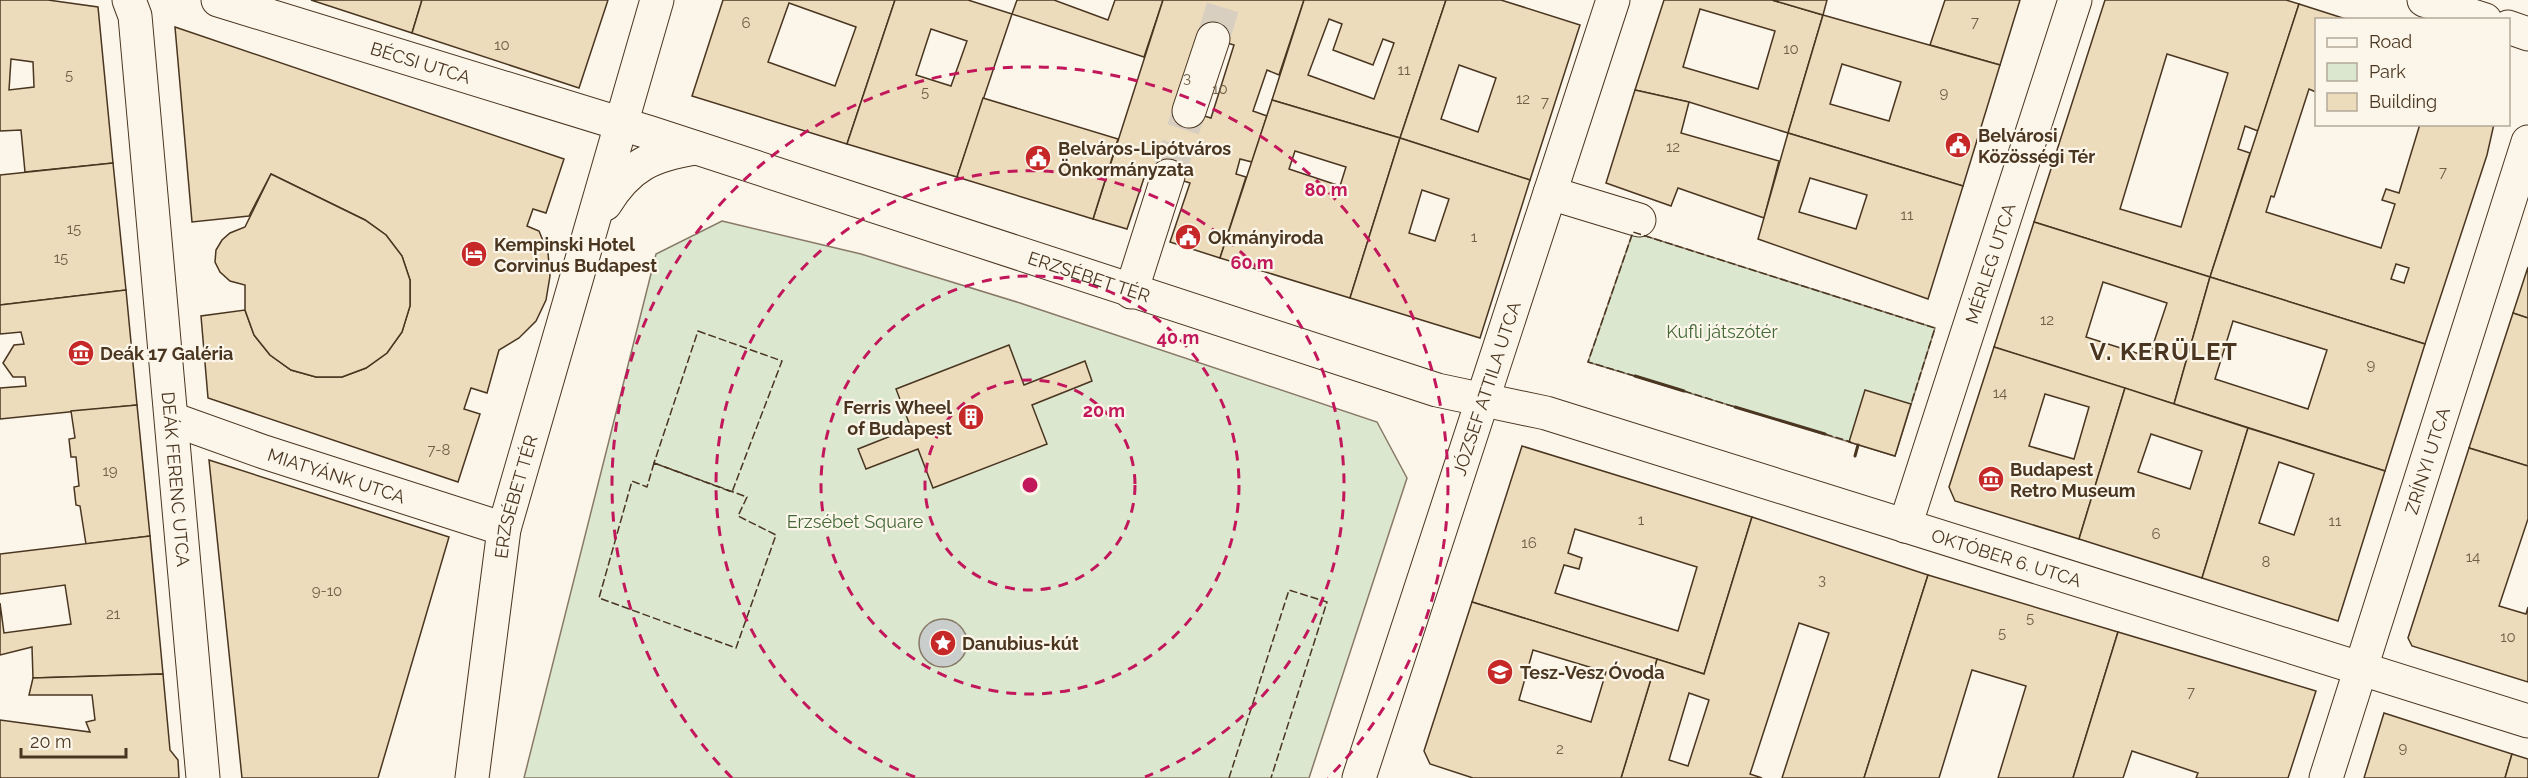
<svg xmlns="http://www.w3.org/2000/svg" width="2528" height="778" viewBox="0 0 2528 778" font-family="Raleway,sans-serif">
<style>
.green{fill:#dce7d0;stroke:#887966;stroke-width:1.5}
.water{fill:#c9cecd;stroke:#887966;stroke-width:1.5}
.building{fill:#ecdcbc;stroke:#4a3520;stroke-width:1.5;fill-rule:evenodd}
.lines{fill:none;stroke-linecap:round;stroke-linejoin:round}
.minor-tunnel{stroke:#d8cfc1;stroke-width:33;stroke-dasharray:33 16;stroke-linecap:butt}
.minor-casing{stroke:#4a3520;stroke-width:35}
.minor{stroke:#fbf6e9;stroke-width:33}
.fence{stroke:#4a3520;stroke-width:1.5;stroke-dasharray:8 3;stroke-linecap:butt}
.wall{stroke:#4a3520;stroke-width:3}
.ring{fill:none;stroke:#c2185b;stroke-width:3;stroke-dasharray:10 8}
.labels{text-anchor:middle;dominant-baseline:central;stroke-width:4.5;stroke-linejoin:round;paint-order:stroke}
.number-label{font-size:15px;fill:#725f47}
.street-label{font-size:18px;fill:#4a3520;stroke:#fbf6e9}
.poi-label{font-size:18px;font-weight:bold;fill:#4a3520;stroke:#fbf6e9;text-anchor:start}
.park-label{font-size:18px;fill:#436837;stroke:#fbf6e9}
.district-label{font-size:24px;font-weight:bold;letter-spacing:1.5px;fill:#4a3520;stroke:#fbf6e9}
.centre{fill:#c2185b;stroke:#fbf6e9;stroke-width:3}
.ring-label{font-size:18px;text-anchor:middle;font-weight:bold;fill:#c2185b;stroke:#fbf6e9;stroke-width:4.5;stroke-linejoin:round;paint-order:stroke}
</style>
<rect width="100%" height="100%" fill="#fbf6e9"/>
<g class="green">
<path d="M722,221L861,254L1020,303L1377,422L1407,478L1309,778H524L656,254Z"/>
<path d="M1633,232L1935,328L1895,456L1588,362Z"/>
</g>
<circle class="water" cx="943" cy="643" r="24"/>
<g class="building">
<path d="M0,0H48L98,7L113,163L25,172L21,130L0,131ZM11,59L33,62L34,87L9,90Z"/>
<path d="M311,0H422L412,33Z"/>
<path d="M422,0H608L579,88L412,33Z"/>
<path d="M723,0H895L847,144L692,96ZM789,3L856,27L835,86L768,62Z"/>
<path d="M895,0H968L1012,14L957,177L847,144ZM931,29L967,41L951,86L916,75Z"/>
<path d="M1017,0H1054L1108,20L1115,0H1163L1144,57L1012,14Z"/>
<path d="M1163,0H1304L1279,75L1267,70L1253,111L1267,116L1252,162L1240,159L1236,174L1246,177L1220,258L1170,242L1190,183L1147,169L1127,229L1093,219ZM1201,35L1234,45L1211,118L1178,108Z"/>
<path d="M1304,0H1446L1400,138L1272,100ZM1329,19L1342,24L1333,50L1373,65L1383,39L1394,43L1374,99L1308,75Z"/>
<path d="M1446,0H1501L1580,25L1530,180L1400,138ZM1459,65L1496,78L1478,132L1441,119Z"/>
<path d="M1664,0H1772L1823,15L1788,133L1689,102L1635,90ZM1700,9L1775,31L1758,89L1683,67Z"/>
<path d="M1772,0H1827L1823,15Z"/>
<path d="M1945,0H2020L2000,65L1930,45Z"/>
<path d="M2105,0H2286L2299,4L2258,131L2245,126L2238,149L2250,153L2210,277L2034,222ZM2167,54L2228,73L2181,227L2120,209Z"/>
<path d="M2299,4L2349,20H2316V92L2309,89L2274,197L2271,196L2266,212L2381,248L2395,204L2382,200L2386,189L2399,193L2420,124H2494L2487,155L2425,344L2210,277ZM2396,264L2409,268L2404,283L2391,279Z"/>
<path d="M1823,15L2000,65L1963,186L1788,133ZM1842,64L1901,82L1889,121L1830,104Z"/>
<path d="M175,27L564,159L546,213L533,209L527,226L539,231L548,253L550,276L546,300L536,321L519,338L499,350L487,393L471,388L464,409L480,414L458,482L208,398L201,316L245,310L254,335L270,355L291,370L316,377H342L366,368L387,353L402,332L410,306V280L402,256L386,235L365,220L271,174L249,216L192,222Z"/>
<path d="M1635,90L1689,102L1681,133L1779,161L1764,218L1678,188L1671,206L1606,183Z"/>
<path d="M983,98L1118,139L1093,219L957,177Z"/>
<path d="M1272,100L1400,138L1350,298L1220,258ZM1295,151L1346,167L1340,186L1289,169Z"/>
<path d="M1788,133L1963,186L1928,299L1758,239ZM1810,178L1867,195L1856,229L1799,212Z"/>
<path d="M1400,138L1530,180L1480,338L1350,298ZM1422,190L1449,199L1435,241L1409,233Z"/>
<path d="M113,163L126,290L0,305V175Z"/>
<path d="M271,174L365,220L386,235L402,256L410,280V306L402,332L387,353L366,368L342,377H316L291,370L270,355L254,335L245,310V285L230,281L220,272L215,262L216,250L222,240L230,233L245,227Z"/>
<path d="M2034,222L2210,277L2174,404L1994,347ZM2103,282L2167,303L2149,357L2086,337Z"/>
<path d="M2528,267V318L2513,313Z"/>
<path d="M2210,277L2425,344L2385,471L2174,404ZM2233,321L2327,350L2308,409L2215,379Z"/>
<path d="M126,290L137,405L0,419V388L26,386L25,377H13L3,363L14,345L24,344L21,332L0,334V305Z"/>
<path d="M2513,313L2528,318V466L2469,448Z"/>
<path d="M1009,345L1024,385L1085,361L1092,381L1032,405L1047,444L933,488L918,449L866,469L858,449L911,428L896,389Z"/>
<path d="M1994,347L2125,388L2079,539L1955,501L1949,487ZM2045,394L2089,407L2074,459L2029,446Z"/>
<path d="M2125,388L2248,428L2202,578L2079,539ZM2151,434L2202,451L2190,489L2138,472Z"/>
<path d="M1865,390L1911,404L1895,456L1849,442Z"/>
<path d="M137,405L150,536L86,544L80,506L76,505L74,487L79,486L76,457H71L69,439L75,438L71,411Z"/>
<path d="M2248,428L2385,471L2338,621L2202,578ZM2279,462L2314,474L2294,535L2259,523Z"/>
<path d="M1522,446L1752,517L1704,674L1472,602ZM1575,529L1697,567L1678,631L1555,593L1564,565L1579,569L1582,558L1568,553Z"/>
<path d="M2469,448L2528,466V519L2499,606L2526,614L2528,607V682L2412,646L2408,638Z"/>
<path d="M209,460L449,537L378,778H242Z"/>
<path d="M1752,517L1928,575L1864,778H1782L1829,633L1799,623L1750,774L1762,778H1621L1657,659L1704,674ZM1689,693L1709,700L1688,766L1669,760Z"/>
<path d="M150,536L163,674L33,678L32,647L0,655V603L4,633L71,624L65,585L0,594V554Z"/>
<path d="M1928,575L2118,632L2073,778H1998L2026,686L1972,670L1939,778H1864Z"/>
<path d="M1472,602L1657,659L1621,778H1473L1430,764L1424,751ZM1533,650L1606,672L1591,722L1519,700Z"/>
<path d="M2118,632L2316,691L2288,778H2196L2198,773L2132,751L2123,778H2073Z"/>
<path d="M163,674L170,750L178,760L179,778H0V720L90,732L86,722L95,720L92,695H29L33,678Z"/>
<path d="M2384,713L2512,754L2505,778H2364Z"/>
<path d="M2512,754L2528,759V778H2505Z"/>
</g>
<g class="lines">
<g class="minor-tunnel">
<path d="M1213,39L1225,0"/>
<path d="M1168,176L1189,111"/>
</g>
<defs>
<g id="minor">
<path id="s1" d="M129,0L135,16L203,778"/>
<path id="s2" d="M218,0L651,133L1437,390L1546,413L2528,721"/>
<path d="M2424,0L2485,20"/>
<path d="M2508,27L2528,34"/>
<path d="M1189,111L1213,39"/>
<path d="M1550,193L1639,220"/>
<path d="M605,204C629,165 652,155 696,148"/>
<path d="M1131,292L1168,176"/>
<path id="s3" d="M172,419L264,452L504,529"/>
<path id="s4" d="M1905,526L2075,0"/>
<path id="s5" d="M472,778L504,529L657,0"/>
<path id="s6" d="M1359,778L1613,0"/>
<path id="s7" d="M2326,778L2528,142"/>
</g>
</defs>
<use href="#minor" class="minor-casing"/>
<use href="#minor" class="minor"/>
<g class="fence">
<path d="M698,331L782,361L732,492L654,463Z"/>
<path d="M1635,376L1588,362L1633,232L1935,328L1911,404"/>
<path d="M1684,391L1735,407"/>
<path d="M1825,434L1851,442"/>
<path d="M654,463L747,497L738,516L776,535L736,648L599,598L632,481L647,487Z"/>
<path d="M1229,778L1289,590L1327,602L1271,778"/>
</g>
<g class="wall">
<path d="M1635,376L1684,391"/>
<path d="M1735,407L1825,434"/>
<path d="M1855,456L1858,445"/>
</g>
</g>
<g class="ring">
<circle cx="1030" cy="485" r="105"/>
<circle cx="1030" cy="485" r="209"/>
<path d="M915 777A314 314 0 1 1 1145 777"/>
<path d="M732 778A418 418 0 1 1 1328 778"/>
</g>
<defs>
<symbol id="civic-disc" viewBox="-11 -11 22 22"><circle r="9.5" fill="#c62828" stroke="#fbf6e9"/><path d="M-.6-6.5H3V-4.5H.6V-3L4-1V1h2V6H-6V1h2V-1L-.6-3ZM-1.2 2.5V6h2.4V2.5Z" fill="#fff"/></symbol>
<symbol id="hotel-disc" viewBox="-11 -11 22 22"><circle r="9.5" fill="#c62828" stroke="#fbf6e9"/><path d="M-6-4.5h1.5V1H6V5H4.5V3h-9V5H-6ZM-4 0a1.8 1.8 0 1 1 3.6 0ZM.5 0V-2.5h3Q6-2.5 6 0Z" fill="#fff"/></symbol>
<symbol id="museum-disc" viewBox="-11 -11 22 22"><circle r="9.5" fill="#c62828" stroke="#fbf6e9"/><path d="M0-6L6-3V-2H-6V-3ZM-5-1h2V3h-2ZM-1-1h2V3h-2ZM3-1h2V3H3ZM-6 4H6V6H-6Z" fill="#fff"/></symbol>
<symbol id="building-disc" viewBox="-11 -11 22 22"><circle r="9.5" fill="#c62828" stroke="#fbf6e9"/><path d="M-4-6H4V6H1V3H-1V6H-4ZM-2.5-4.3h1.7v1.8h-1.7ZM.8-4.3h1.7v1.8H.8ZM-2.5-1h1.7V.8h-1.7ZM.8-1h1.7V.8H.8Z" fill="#fff"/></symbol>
<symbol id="sight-disc" viewBox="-11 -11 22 22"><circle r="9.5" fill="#c62828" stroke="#fbf6e9"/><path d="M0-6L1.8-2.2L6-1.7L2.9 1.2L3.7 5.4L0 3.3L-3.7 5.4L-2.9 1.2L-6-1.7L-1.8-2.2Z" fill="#fff"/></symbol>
<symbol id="school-disc" viewBox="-11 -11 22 22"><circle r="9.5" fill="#c62828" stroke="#fbf6e9"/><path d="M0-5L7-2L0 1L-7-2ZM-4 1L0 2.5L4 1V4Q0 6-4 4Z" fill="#fff"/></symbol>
</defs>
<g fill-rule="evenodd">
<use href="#civic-disc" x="1943" y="130" width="30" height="30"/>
<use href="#civic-disc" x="1023" y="143" width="30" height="30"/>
<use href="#civic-disc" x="1173" y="222" width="30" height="30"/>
<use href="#hotel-disc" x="459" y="239" width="30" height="30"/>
<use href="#museum-disc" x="66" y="338" width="30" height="30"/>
<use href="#building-disc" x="956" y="402" width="30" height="30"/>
<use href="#museum-disc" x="1976" y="464" width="30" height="30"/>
<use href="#sight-disc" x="928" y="628" width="30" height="30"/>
<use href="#school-disc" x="1485" y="657" width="30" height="30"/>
</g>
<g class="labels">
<g class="number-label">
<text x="1975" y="22">7</text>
<text x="746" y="23">6</text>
<text x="502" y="45">10</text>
<text x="1791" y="49">10</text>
<text x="1404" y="70">11</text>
<text x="69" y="75">5</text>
<text x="1187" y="78">3</text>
<text x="1220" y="89">10</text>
<text x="925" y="92">5</text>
<text x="1944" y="93">9</text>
<text x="1523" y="99">12</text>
<text x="1545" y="102">7</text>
<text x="1673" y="147">12</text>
<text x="2443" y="172">7</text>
<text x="1907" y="215">11</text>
<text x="74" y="229">15</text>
<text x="1474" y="237">1</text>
<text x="61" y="258">15</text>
<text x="2047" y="320">12</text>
<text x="2371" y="365">9</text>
<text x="2000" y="393">14</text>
<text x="439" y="450">7-8</text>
<text x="110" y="471">19</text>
<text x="1641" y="520">1</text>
<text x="2335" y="521">11</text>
<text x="2156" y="534">6</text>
<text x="1529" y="543">16</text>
<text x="2473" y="557">14</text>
<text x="2266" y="562">8</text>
<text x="1822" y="580">3</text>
<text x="327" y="591">9-10</text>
<text x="113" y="614">21</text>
<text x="2030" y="618">5</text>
<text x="2002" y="633">5</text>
<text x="2508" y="637">10</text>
<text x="2191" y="692">7</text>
<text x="2403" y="748">9</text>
<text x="1560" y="749">2</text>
</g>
<g class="street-label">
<text stroke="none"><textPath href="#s2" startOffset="212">BÉCSI UTCA</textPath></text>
<text stroke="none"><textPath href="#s4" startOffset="276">MÉRLEG UTCA</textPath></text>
<text stroke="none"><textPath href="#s2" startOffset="914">ERZSÉBET TÉR</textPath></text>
<text stroke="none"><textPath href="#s6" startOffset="410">JÓZSEF ATTILA UTCA</textPath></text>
<text stroke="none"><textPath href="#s7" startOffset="333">ZRÍNYI UTCA</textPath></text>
<text stroke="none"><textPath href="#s3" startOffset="174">MIATYÁNK UTCA</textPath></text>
<text stroke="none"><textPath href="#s1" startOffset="482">DEÁK FERENC UTCA</textPath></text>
<text stroke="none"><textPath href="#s5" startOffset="285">ERZSÉBET TÉR</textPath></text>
<text stroke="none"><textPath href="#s2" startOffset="1874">OKTÓBER 6. UTCA</textPath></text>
</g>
<g class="poi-label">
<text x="1978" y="135">Belvárosi<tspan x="1978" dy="21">Közösségi Tér</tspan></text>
<text x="1058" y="148">Belváros-Lipótváros<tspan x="1058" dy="21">Önkormányzata</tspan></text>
<text x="1208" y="237">Okmányiroda</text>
<text x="494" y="244">Kempinski Hotel<tspan x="494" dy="21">Corvinus Budapest</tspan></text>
<text x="100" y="353">Deák 17 Galéria</text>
<text x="952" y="407" text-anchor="end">Ferris Wheel<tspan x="952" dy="21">of Budapest</tspan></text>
<text x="2010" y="469">Budapest<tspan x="2010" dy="21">Retro Museum</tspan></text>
<text x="962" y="643">Danubius-kút</text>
<text x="1520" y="672">Tesz-Vesz Óvoda</text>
</g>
<g class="park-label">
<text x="1722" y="331">Kufli játszótér</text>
<text x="855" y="521">Erzsébet Square</text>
</g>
<g class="district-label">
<text x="2164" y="351">V. KERÜLET</text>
</g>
</g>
<circle cx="1030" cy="485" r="9" class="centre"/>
<g class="ring-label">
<text x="1326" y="196">80 m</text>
<text x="1252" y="269">60 m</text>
<text x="1178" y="344">40 m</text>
<text x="1104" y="417">20 m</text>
</g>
<rect x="2315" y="18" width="195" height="108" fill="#fbf6e9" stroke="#b4a999" stroke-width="1.5"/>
<rect x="2327" y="38" width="30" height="9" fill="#fbf6e9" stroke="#b4a999" stroke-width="1.5"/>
<text x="2369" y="48" font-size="18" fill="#4a3520">Road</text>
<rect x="2327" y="63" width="30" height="18" fill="#dce7d0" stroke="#b4a999" stroke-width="1.5"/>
<text x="2369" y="78" font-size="18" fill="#4a3520">Park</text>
<rect x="2327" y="93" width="30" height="18" fill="#ecdcbc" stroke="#b4a999" stroke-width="1.5"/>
<text x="2369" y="108" font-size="18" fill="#4a3520">Building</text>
<path d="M21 748v9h105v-9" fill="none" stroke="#4a3520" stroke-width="3"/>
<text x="30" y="748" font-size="18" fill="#4a3520" stroke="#fbf6e9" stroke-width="4.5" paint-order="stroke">20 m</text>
</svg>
